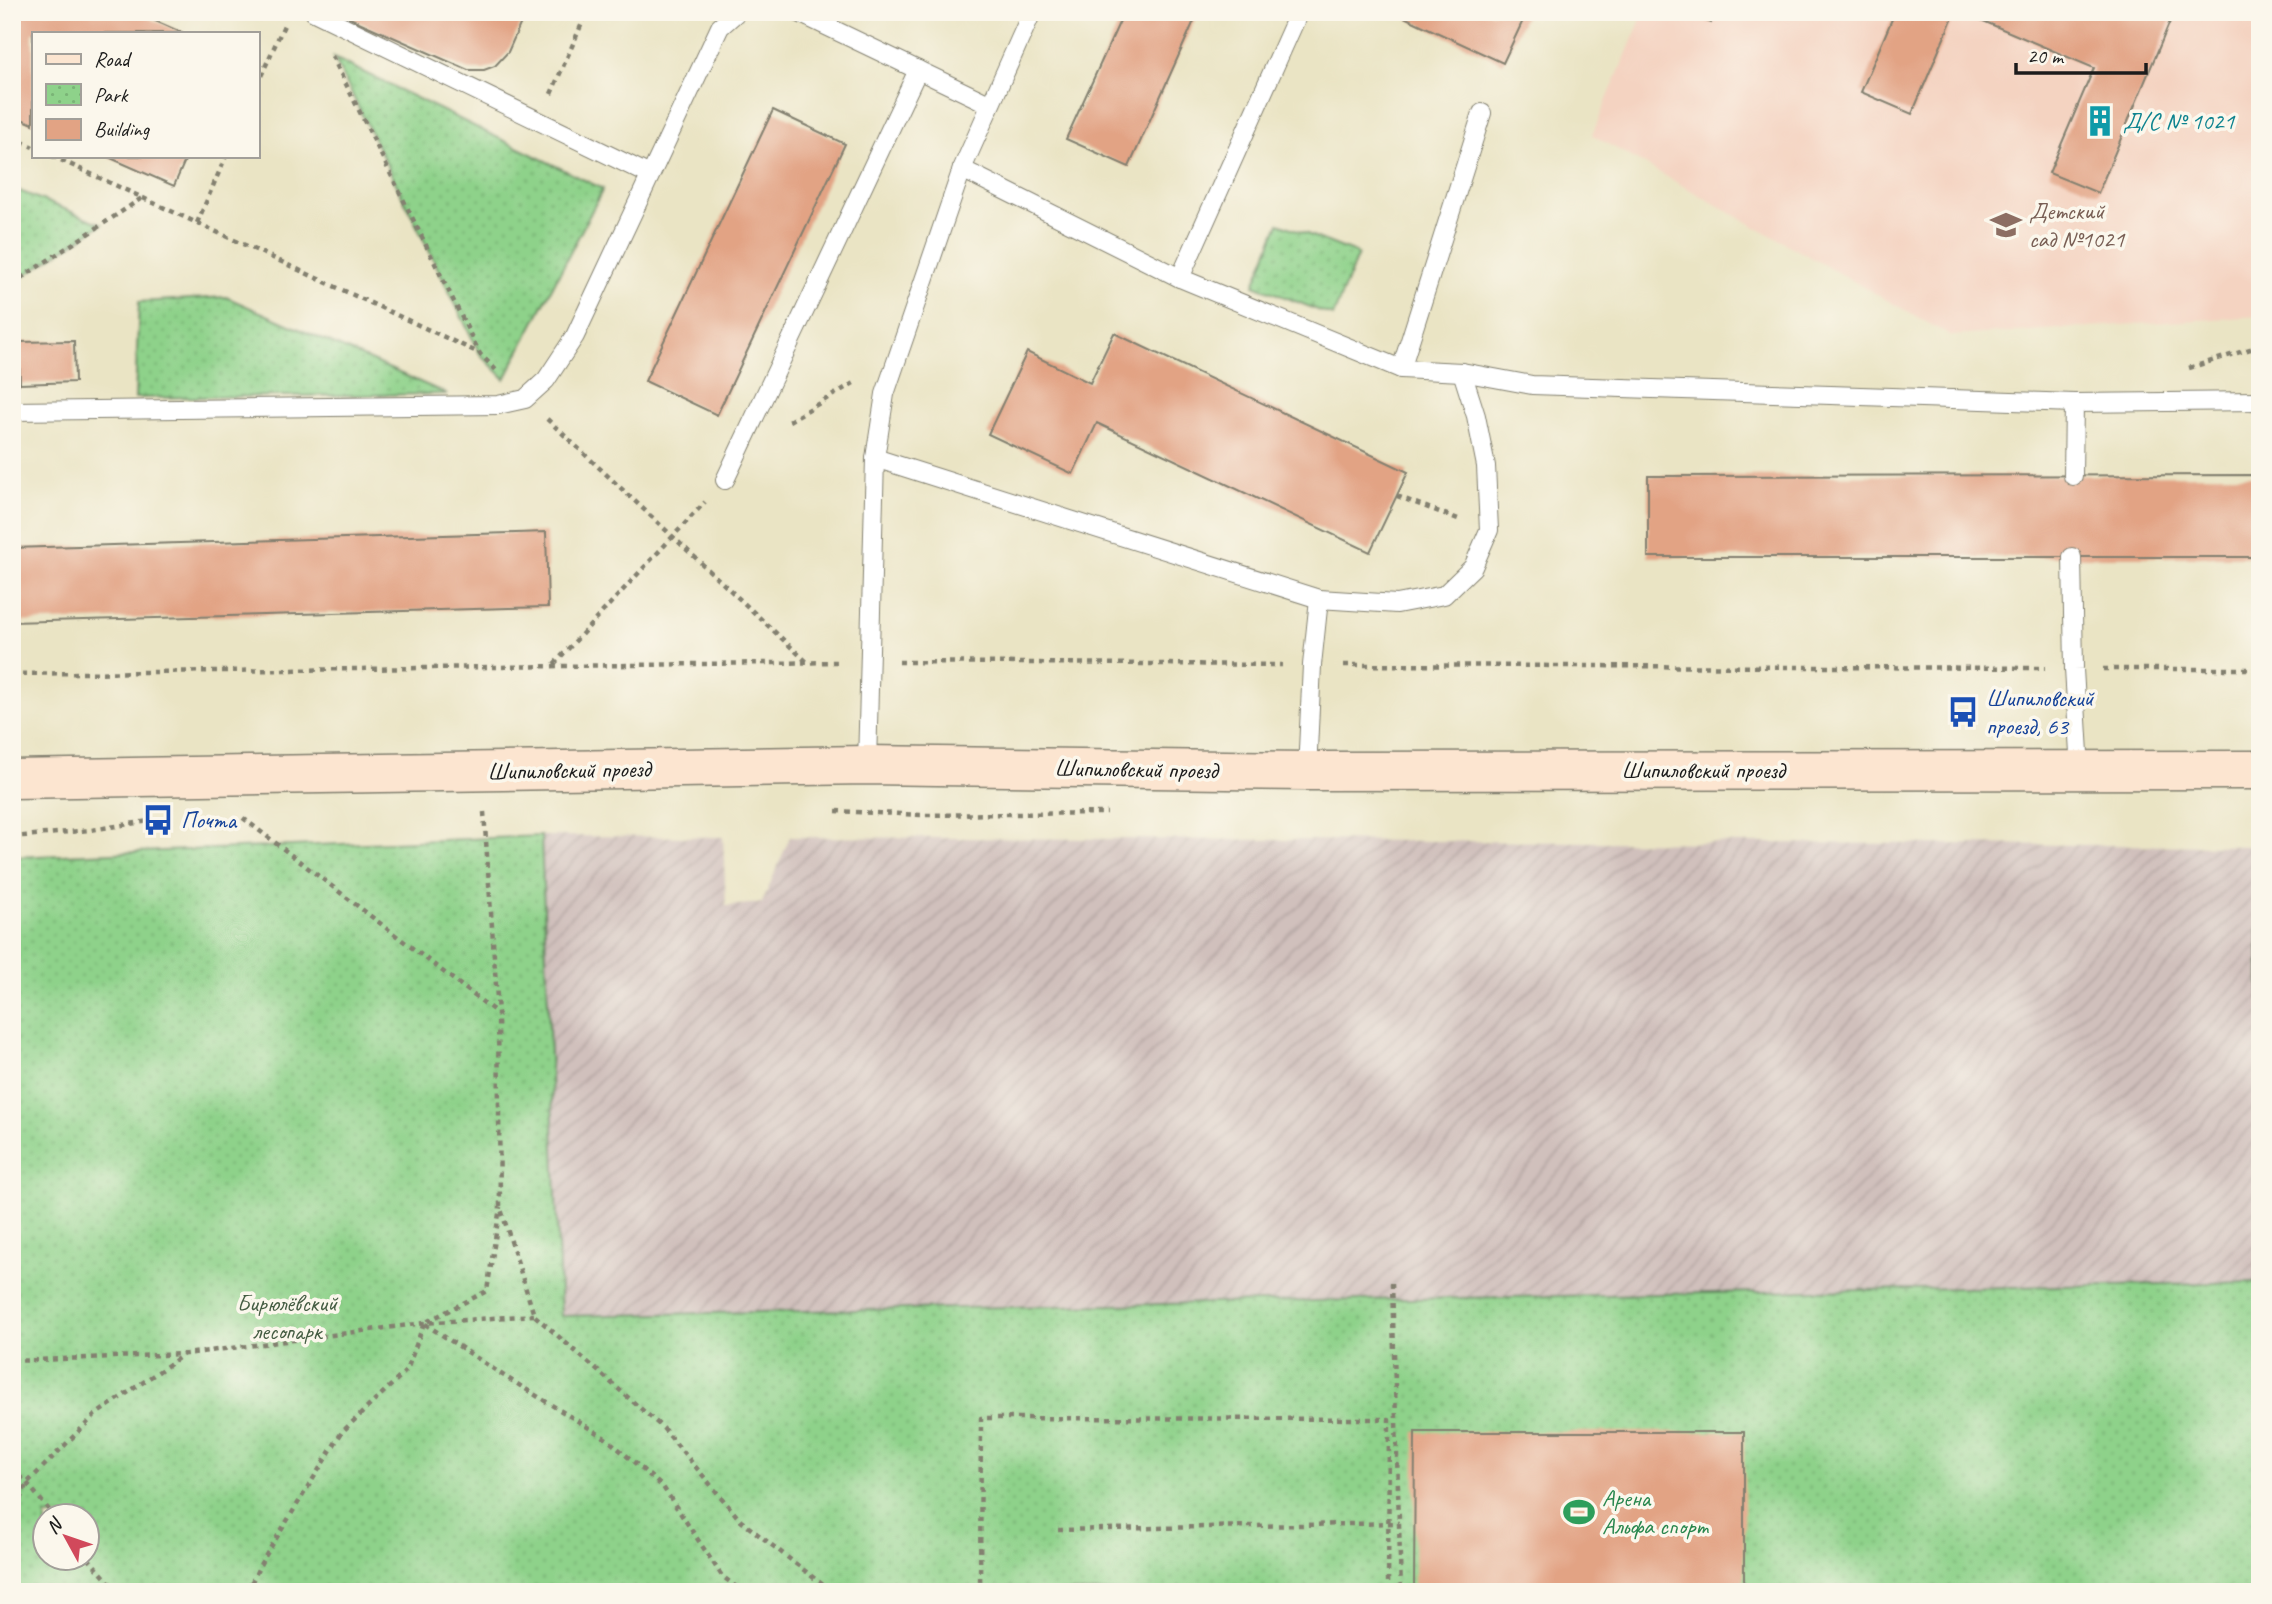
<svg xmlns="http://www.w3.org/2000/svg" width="2272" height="1604" viewBox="0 0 2272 1604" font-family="Caveat,sans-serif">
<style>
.built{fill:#f4d3c1}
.industrial{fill:url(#industrial-furrows)}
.park{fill:url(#park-dots);stroke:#557753;stroke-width:2;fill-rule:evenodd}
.building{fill:#e2a384}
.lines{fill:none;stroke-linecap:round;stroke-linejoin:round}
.service-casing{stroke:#838070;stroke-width:20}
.secondary-casing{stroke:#838070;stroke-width:41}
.path{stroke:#838070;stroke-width:4.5;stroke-dasharray:5 5;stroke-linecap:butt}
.service{stroke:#fff;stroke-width:18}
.secondary{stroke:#fce5d0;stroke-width:38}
.labels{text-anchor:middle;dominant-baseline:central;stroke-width:7;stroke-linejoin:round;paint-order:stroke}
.culture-label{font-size:24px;fill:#0d838f;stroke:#fbf7ec;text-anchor:start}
.education-label{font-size:24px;fill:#785e54;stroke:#fbf7ec;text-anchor:start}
.transit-label{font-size:24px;fill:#164399;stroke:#fbf7ec;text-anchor:start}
.street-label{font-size:24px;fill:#1c1c1c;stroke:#fbf7ec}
.park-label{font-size:24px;fill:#445c42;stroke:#fbf7ec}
.leisure-label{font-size:24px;fill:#27864d;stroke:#fbf7ec;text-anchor:start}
</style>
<defs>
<pattern id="industrial-furrows" width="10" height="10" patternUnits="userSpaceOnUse" patternTransform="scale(1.75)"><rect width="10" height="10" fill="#d0c0bc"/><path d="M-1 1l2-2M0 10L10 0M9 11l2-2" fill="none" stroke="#b2a4a1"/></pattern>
<pattern id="park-dots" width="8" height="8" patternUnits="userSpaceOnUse" patternTransform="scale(1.75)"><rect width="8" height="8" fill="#8ed28a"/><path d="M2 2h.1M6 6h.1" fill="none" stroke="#7ab476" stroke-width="1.8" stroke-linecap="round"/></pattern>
</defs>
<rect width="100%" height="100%" fill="#fbf7ec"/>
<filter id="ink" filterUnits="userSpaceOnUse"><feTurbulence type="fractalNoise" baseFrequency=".0143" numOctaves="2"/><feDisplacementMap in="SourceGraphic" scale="14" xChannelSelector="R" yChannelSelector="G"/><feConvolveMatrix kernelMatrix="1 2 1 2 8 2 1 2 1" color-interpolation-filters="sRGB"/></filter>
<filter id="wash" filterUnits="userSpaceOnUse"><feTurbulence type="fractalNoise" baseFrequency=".00686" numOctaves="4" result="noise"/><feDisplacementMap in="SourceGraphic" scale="28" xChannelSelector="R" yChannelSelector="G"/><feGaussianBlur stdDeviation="1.57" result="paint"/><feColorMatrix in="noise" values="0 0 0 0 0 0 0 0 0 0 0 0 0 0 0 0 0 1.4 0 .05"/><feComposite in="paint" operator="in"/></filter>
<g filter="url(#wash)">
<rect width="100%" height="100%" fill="#eae4c4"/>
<path class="built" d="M1644,12H2260V316L1951,336L1592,135Z"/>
<path class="industrial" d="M541,836L723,837L726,906L762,903L790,837L2256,846L2260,998V1282L560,1316Z"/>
<g class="park">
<path d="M334,58L603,189L505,379L480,354Z"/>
<path d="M12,188L102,224L12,284Z"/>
<path d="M1279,223L1358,254L1333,316L1254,285Z"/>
<path d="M226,297L447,394L135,398L139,302Z"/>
<path d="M541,836L561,1316L2260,1282V1592H12V857ZM46,1516H88V1558H46Z"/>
<path d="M2260,845V998L2256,846Z"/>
</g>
<g id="blocks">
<g class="building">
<path d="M12,12H135L183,33H33V124L12,115Z"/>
<path d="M336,12H523V18L508,52L495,66L484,70H468Z"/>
<path d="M1124,12H1198L1129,167L1066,139Z"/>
<path d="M1407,12H1527L1503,63L1404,17Z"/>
<path d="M1686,12H1716L1711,23Z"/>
<path d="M1895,12H1955L1912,114L1861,92Z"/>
<path d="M1962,12H2174L2098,193L2049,173L2094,68Z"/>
<path d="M773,110L845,144L717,415L645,381Z"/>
<path d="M106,156H187L174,186Z"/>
<path d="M1114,333L1408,472L1370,552L1097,423L1073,474L988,434L1027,352L1090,383Z"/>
<path d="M74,341L75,382L20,384L19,342Z"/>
<path d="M2260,475V557H1648V476Z"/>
<path d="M546,532L548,607L12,622V548Z"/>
<path d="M1415,1432H1744V1592H1414Z"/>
</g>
</g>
</g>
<g filter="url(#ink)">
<use href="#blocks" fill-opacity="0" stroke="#838070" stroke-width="2"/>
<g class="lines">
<defs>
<g id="service">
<path d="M314,12L650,175"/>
<path d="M797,12L989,104"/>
<path d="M962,169L1180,278L1401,369L1462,372L1532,385L2074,403L2260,401"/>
<path d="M1180,278L1299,12"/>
<path d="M1401,369L1482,113"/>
<path d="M12,411L498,405L525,399L546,380L575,336L720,27L737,12"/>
<path d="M875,458L1319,599L1397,604L1444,595L1473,567L1489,530L1486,466L1476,416L1462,372"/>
<path d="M2073,476L2074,403"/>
<path d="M725,480L918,70"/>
<path d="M2072,557L2074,669L2080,770"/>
<path d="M867,765L875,458L885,394L962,169L1032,12"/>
<path d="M1307,771L1312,665L1319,599"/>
</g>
<path id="secondary" d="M12,779L867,765L1307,771L2260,770"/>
</defs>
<use href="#service" class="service-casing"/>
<use href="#secondary" class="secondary-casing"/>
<g class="path">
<path d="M332,56L480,354L498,372"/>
<path d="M257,85L285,23"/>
<path d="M551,94L587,12"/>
<path d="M12,137L33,147"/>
<path d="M52,156L479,353"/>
<path d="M197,223L226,156"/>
<path d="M12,284L142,198"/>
<path d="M2189,368L2260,346"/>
<path d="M547,419L807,662"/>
<path d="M789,421L857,381"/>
<path d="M1397,496L1458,519"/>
<path d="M899,662L1282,665"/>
<path d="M554,664L705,502"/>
<path d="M1344,665L2045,668"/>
<path d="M2103,669H2260"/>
<path d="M12,674L838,662"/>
<path d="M836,811L920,815L1107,813"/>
<path d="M484,812L498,1013L500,1206L534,1315L663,1428L741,1521L832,1592"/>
<path d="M243,818L497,1013"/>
<path d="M12,837L91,830L149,821"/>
<path d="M1392,1283L1401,1592"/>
<path d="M425,1324L501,1374L607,1439L663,1487L722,1576L743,1592"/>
<path d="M12,1361L186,1354L424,1323L534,1315"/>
<path d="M12,1470L27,1483L54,1516"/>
<path d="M12,1518L27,1483L95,1415L183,1355"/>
<path d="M1058,1530L1399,1523"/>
<path d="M88,1558L118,1592"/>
<path d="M247,1592L261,1563L342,1432L407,1370L424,1323L487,1291L500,1207"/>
<path d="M980,1592L981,1418L1389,1419L1388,1592"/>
</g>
<use href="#service" class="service"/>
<use href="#secondary" class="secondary"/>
</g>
</g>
<defs>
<symbol id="building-bare" viewBox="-9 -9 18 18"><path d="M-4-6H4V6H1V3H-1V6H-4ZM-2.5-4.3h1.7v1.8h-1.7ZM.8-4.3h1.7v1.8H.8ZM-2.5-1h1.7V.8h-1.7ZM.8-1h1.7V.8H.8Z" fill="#0f9aa8" stroke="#fbf7ec" stroke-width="2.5" paint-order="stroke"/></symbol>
<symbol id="school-bare" viewBox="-9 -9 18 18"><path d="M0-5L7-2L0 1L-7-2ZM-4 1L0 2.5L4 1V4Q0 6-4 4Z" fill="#8d6e63" stroke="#fbf7ec" stroke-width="2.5" paint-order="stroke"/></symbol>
<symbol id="bus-bare" viewBox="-9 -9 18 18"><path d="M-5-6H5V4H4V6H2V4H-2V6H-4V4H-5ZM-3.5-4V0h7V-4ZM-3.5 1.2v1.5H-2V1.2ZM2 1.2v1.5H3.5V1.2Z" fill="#1a4fb4" stroke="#fbf7ec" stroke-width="2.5" paint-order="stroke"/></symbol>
<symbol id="stadium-bare" viewBox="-9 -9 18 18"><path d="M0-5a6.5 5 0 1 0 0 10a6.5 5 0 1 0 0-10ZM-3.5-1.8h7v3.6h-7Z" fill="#2e9e5b" stroke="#fbf7ec" stroke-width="2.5" paint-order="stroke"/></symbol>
</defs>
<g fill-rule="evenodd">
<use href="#building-bare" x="2078" y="99" width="44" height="44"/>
<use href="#school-bare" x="1984" y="203" width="44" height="44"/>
<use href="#bus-bare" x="1941" y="690" width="44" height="44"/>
<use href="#bus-bare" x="136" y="798" width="44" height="44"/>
<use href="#stadium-bare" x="1557" y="1490" width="44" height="44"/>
</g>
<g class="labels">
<g class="culture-label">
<text x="2123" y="121">Д/C № 1021</text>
</g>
<g class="education-label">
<text x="2029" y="211">Детский<tspan x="2029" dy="28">сад №1021</tspan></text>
</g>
<g class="transit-label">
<text x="1986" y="698">Шипиловский<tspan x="1986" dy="28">проезд, 63</tspan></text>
<text x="181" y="820">Почта</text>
</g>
<g class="street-label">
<text transform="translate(1136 769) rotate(1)">Шипиловский проезд</text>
<text transform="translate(569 770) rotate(-1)">Шипиловский проезд</text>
<text x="1703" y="770">Шипиловский проезд</text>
</g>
<g class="park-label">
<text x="287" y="1303">Бирюлёвский<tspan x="287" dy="28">лесопарк</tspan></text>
</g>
<g class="leisure-label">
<text x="1602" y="1498">Арена<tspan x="1602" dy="28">Альфа спорт</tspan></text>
</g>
</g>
<rect width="2272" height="1604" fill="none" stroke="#fbf7ec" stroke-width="42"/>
<rect x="32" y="32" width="228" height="126" fill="#fbf7ec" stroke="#a29f99" stroke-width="2"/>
<rect x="46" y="54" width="35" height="10" fill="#fce5d0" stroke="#a29f99" stroke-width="2"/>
<text x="94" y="66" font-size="21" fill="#1c1c1c">Road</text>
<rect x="46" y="84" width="35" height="21" fill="url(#park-dots)" stroke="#a29f99" stroke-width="2"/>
<text x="94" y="102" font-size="21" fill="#1c1c1c">Park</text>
<rect x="46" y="119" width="35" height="21" fill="#e2a384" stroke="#a29f99" stroke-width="2"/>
<text x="94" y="136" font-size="21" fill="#1c1c1c">Building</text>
<g transform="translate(66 1537) rotate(310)"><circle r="33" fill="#fbf7ec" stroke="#a29f99" stroke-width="2"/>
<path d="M0-5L12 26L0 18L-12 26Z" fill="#d1495b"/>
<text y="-10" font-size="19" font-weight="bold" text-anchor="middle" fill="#1c1c1c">N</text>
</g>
<path d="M2016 63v10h130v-10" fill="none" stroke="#1c1c1c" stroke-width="3.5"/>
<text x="2027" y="63" font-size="21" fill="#1c1c1c" stroke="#fbf7ec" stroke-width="5" paint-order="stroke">20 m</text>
</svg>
